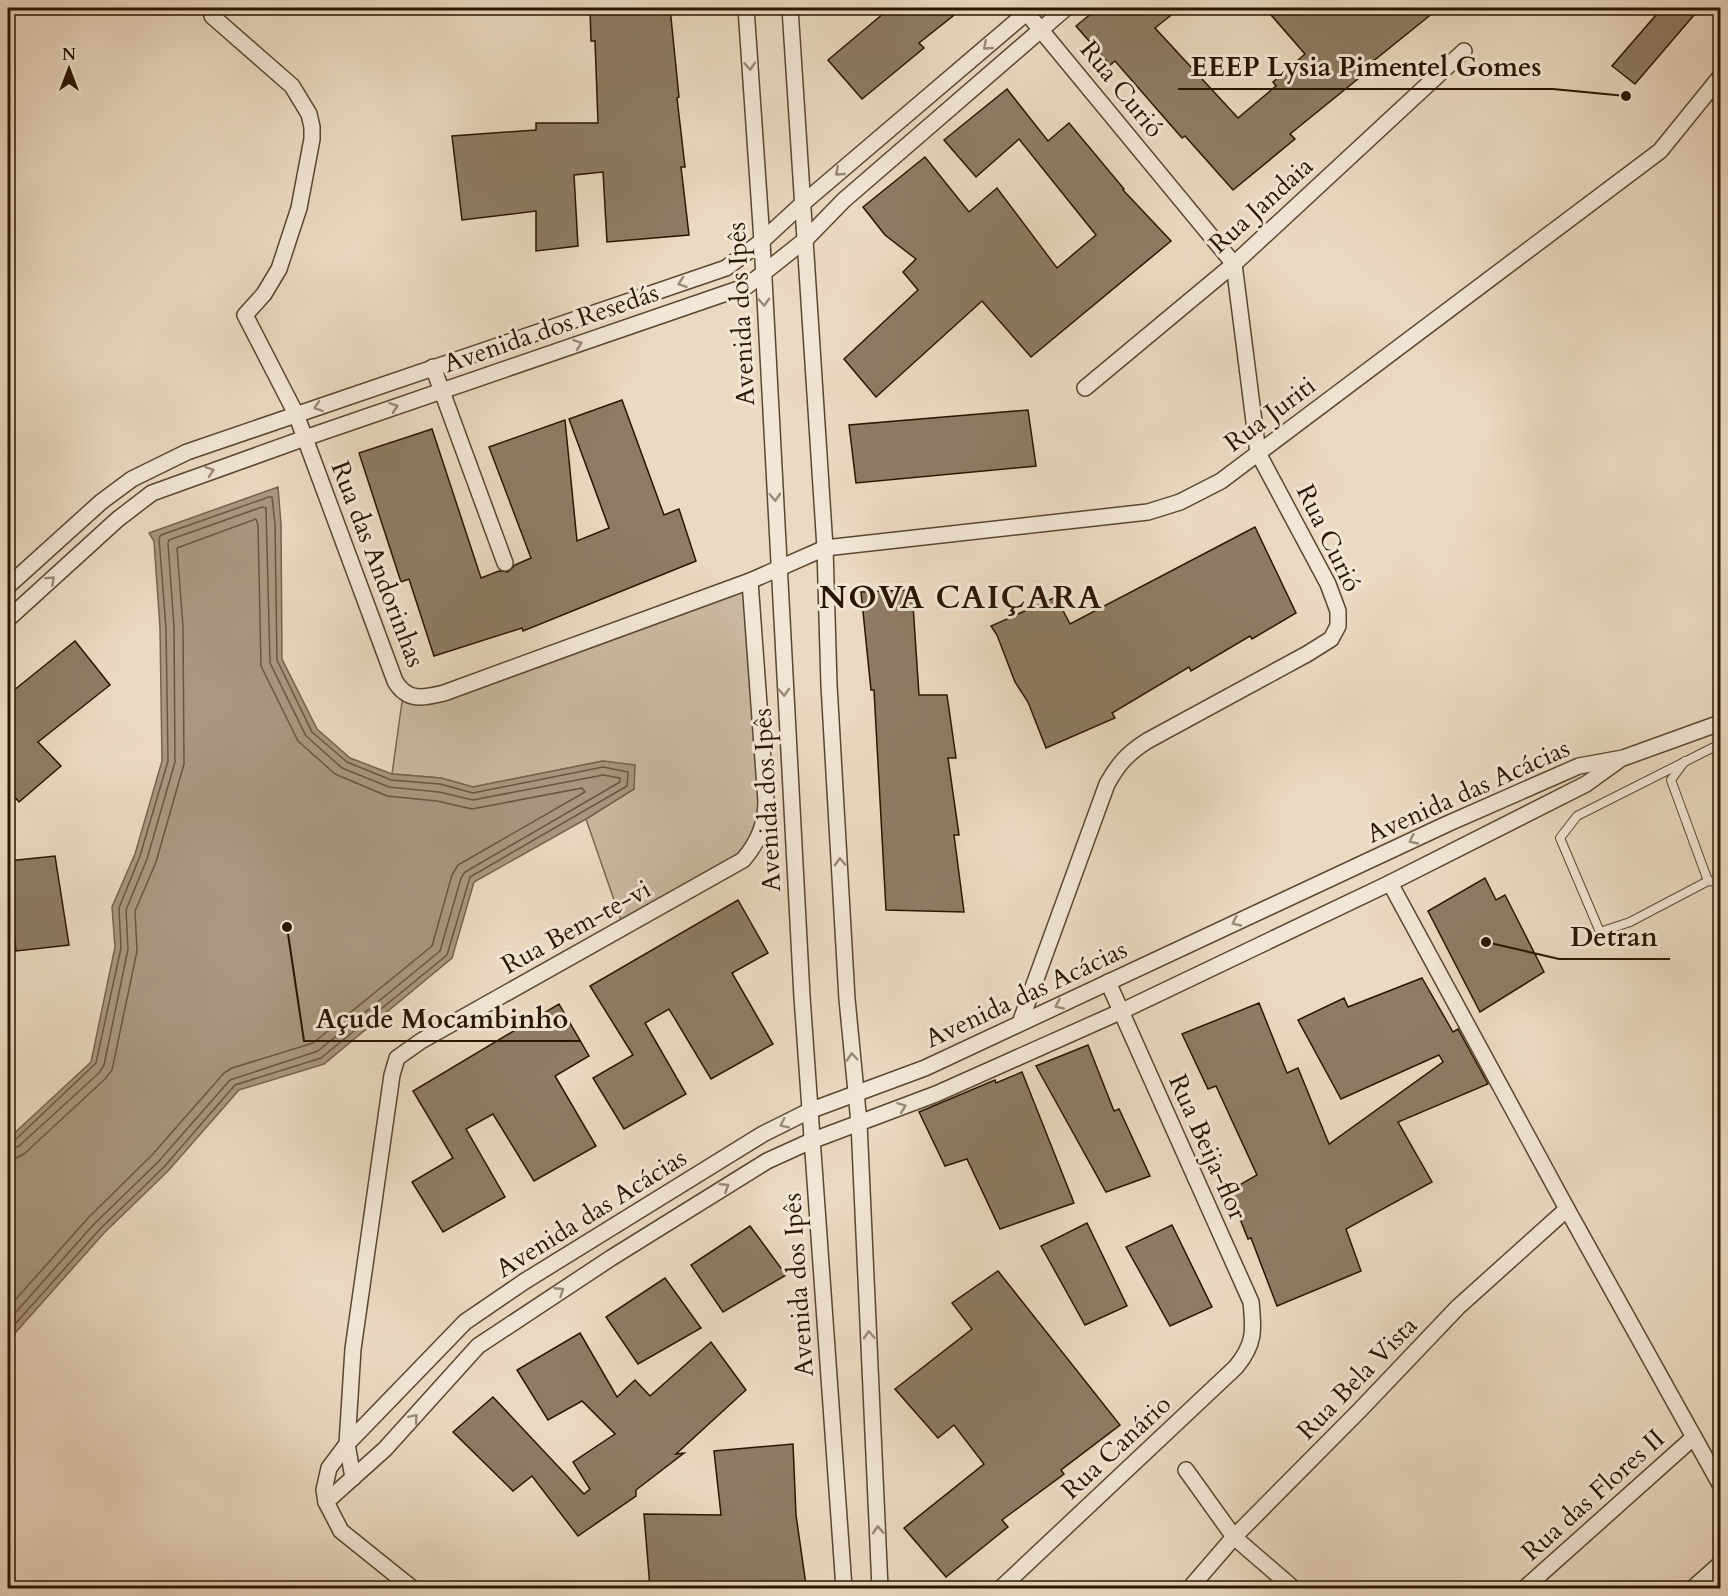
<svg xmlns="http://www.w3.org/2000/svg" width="1728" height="1596" viewBox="0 0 1728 1596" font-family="Cardo,serif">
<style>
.green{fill:#cab9a1;stroke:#7a6851;stroke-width:1.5}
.water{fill:#a99780;stroke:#76634d;stroke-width:1.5}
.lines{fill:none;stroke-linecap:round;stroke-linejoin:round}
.shore{stroke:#695640;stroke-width:1.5}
.building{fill:#8e7c65;stroke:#291601;stroke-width:1.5}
.lane-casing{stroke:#5a4731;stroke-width:10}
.street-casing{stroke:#5a4731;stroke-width:18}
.lane{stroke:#f2e7d7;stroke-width:8}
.street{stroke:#f2e7d7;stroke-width:15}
.oneway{stroke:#988977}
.labels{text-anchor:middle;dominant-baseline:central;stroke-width:6;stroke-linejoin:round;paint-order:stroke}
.street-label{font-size:26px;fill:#291601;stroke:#f2e7d7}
.district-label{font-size:32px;font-weight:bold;letter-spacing:1.5px;fill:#291601;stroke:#f2e7d7}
.leader{fill:none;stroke:#291601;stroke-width:2}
.callout-dot{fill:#291601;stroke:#f2e7d7;stroke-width:2}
.callout-label{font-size:27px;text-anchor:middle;font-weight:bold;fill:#291601;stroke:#f2e7d7;stroke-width:6;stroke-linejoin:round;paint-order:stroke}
</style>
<rect width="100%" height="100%" fill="#ebdac2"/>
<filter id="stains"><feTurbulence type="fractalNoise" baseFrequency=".00333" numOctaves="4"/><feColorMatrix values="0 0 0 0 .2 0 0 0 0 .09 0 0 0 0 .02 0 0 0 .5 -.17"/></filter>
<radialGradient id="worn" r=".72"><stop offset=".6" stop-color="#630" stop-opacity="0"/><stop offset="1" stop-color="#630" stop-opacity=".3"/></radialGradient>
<path class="green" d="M749,583L763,800L759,827L739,856L622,923L586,819L634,789L603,761L473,787L441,778L392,774L402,702Z"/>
<path class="water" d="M278,487L281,524L282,659L317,729L350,758L392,774L441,778L473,787L603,761L635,765L634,789L586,819L474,882L452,958L324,1064L239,1090L168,1171L104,1233L8,1341V1139L91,1062L115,947L112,907L135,854L162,761L160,628L154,541L149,533Z"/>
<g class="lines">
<g class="shore">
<path d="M8,1143L14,1141L96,1063L121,948L119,908L140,856L168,761L166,628L159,538L161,535L269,497H272L275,524L277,660L312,732L347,762L391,780L440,784L473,793L603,767L628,772L627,786L470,877L447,955L321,1058L235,1085L164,1167L100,1229L8,1332"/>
<path d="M8,1150L19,1146L99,1073L104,1065L128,949L126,910L147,859L175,762L174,627L168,543L169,540L262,507L266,508L270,663L306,736L342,768L389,787L439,792L473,800L603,775L620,778V782L465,872L461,878L440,951L318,1051L230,1080L158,1162L94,1224L8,1321"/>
<path d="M8,1159L16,1158L24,1154L105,1079L112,1070L137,951L135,911L156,862L184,764L183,627L177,548L256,519L258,525L261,666L298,741L335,774L387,796L437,801L472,809L582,788L585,792L458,865L452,875L432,946L313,1043L232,1068L224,1073L152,1155L88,1218L8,1308"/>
</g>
</g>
<g class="building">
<path d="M590,8H670L679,97L677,98L685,167H681L689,235L607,242L603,172L574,175L578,246L536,251V211L462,220L452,136L536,130V123H598L595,41H591Z"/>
<path d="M890,8H963L919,43L924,48L862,99L828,60Z"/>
<path d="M1098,8H1180L1155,28L1238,118L1276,86L1273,82L1305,54L1265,8H1439L1366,67L1369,70L1290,134L1295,139L1233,190L1185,136L1182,138L1115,61L1110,65L1076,26Z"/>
<path d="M1662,8H1700L1635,84L1612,66Z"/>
<path d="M1007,89L1048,141L1069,123L1124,189L1123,190L1171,241L1031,357L982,301L876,397L844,359L918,290L903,272L916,259L885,235L863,207L925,157L969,212L997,188L1057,268L1096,235L1019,139L976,177L944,140Z"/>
<path d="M622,400L664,515L679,509L696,561L523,631L522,628L434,656L409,579L401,582L359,453L432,429L481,578L499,571L508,572L515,565L531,558L489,447L565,420L577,541L609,528L569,419Z"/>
<path d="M1028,410L1036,466L856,483L849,425Z"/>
<path d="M1255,527L1296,613L1252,639L1250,636L1191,671L1189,667L1112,713L1115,718L1046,748L1028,702L1015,682L997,635L991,626L1056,597L1070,624Z"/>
<path d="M912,590L919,695H947L956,758H948L959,835H954L964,912L886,910L874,690H871L861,592Z"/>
<path d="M75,641L110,685L38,742L61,766L19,802L8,789V695Z"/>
<path d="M55,856L69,945L16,951L8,880V861Z"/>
<path d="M1485,878L1496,900L1505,895L1544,972L1480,1012L1428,911Z"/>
<path d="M738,900L768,953L732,973L773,1044L711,1079L669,1009L645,1023L686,1094L624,1129L593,1078L633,1055L590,986Z"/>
<path d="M1422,978L1453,1032L1458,1029L1488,1084L1398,1122L1432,1182L1346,1229L1361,1271L1277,1306L1251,1238L1248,1239L1229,1191L1257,1175L1216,1086L1208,1089L1182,1034L1259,1003L1287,1073L1298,1068L1329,1144L1443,1062L1439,1055L1341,1099L1298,1020L1344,998L1348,1007Z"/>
<path d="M559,1004L589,1056L555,1076L596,1146L534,1181L493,1114L466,1129L505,1197L443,1232L412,1182L453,1158L413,1091Z"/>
<path d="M1088,1045L1114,1111L1119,1109L1150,1176L1106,1192L1036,1066Z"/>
<path d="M1022,1072L1074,1203L1000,1229L967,1159L945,1166L919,1112L995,1080L996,1083Z"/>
<path d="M1087,1223L1127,1306L1085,1325L1041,1246Z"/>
<path d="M1172,1225L1212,1307L1170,1326L1126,1247Z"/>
<path d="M750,1226L786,1275L723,1312L691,1265Z"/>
<path d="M998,1271L1120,1425L1061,1470L1064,1474L1002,1520L1008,1527L946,1577L904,1528L984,1464L954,1425L938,1438L895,1389L972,1329L952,1303Z"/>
<path d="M665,1278L701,1328L638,1364L606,1317Z"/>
<path d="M580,1333L617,1397L635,1380L650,1396L711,1342L746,1390L676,1454L684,1453L636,1490V1496L578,1536L532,1476L513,1491L453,1432L493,1397L584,1494L590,1489L573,1462L615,1434L582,1401L548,1420L517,1370Z"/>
<path d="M793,1444L796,1515L806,1585L650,1588L644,1514L721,1515L714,1451Z"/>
</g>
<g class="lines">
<defs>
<g id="lane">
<path d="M1720,744L1577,816L1560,838L1600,932L1630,922L1708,881L1720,882"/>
<path d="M1717,745L1720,758"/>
<path d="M1685,761L1671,780L1708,881"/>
</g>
<g id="street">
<path d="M746,8L762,241L802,997L844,1588"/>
<path d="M790,8L825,548L829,685L847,999L859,1123L880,1588"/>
<path d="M212,16L292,86L309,114L312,127V139L299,208L279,269L264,294L245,315L296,414L395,681C407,702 424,698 444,693L750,581L825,548L1148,512L1180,502L1221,481L1660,151L1720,77"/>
<path d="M433,367L505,563"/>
<path d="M1085,388L1234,264L1464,51"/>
<path d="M8,586L101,502L132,479L187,452L726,268L762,241L802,204L1032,8"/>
<path d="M8,619L118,519L152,493L305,438L747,286L805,240L844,200L1066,8"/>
<path d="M1390,883L1567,1209L1720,1484"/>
<path d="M1020,1023L1107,784C1119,763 1127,754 1147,741L1307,654L1331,639L1338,626V611L1328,584L1258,453L1234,264L1026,12"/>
<path d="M1186,1470L1234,1537L1293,1588"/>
<path d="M353,1478L347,1444L353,1349L392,1075L397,1058L421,1041L743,860C758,843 766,824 766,801L750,581"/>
<path d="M326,1502L385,1449L478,1346L611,1258L767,1161L811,1141L936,1094L1122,1011L1390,883L1586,784L1618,761"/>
<path d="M412,1588L341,1531L326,1502L324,1490L329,1468L347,1444L465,1322L525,1281L763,1134L809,1111L925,1068L1447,824L1579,766L1623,758L1720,723"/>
<path d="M1001,1588L1236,1367C1255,1344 1254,1330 1251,1302L1108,982"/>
<path d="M1190,1588L1234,1537L1359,1411L1458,1307L1567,1209"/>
<path d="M1525,1588L1694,1437"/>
<path d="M1693,1588L1720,1564"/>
</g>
</defs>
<use href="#lane" class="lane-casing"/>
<use href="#street" class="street-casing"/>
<use href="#lane" class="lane"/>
<use href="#street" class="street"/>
</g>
<defs><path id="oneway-chevron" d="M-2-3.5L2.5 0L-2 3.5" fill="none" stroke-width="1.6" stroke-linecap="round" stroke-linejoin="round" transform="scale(1.5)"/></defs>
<g class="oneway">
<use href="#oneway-chevron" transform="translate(987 46) rotate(139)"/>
<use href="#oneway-chevron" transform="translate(750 66) rotate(86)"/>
<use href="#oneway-chevron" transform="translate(839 172) rotate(139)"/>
<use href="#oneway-chevron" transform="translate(682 283) rotate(161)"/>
<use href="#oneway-chevron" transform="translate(764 302) rotate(87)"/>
<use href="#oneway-chevron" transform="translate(578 344) rotate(-19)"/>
<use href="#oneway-chevron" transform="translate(318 407) rotate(161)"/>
<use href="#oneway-chevron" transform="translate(394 407) rotate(-19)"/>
<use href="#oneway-chevron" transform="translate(210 471) rotate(-19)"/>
<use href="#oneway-chevron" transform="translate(775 497) rotate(87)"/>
<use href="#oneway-chevron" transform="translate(51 580) rotate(-42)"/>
<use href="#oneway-chevron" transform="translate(784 692) rotate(87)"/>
<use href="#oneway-chevron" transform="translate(1413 840) rotate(155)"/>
<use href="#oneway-chevron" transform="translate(840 862) rotate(-93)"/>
<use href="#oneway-chevron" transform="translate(1236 922) rotate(155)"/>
<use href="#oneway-chevron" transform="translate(1059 1005) rotate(155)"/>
<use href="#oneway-chevron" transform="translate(852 1057) rotate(-95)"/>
<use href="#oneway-chevron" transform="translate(902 1107) rotate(-21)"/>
<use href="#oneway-chevron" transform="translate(784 1124) rotate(154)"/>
<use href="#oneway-chevron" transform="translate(725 1187) rotate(-32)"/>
<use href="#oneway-chevron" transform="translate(560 1291) rotate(-33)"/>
<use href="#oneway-chevron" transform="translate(869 1335) rotate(-93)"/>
<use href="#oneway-chevron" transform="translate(414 1418) rotate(-49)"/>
<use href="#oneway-chevron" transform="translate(878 1530) rotate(-93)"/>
</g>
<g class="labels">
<g class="street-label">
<text transform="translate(1122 89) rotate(51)">Rua Curió</text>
<text transform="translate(1261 205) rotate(-42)">Rua Jandaia</text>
<text transform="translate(741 314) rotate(-93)">Avenida dos Ipês</text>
<text transform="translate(551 328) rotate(-19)">Avenida dos Resedás</text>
<text transform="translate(1270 414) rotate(-37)">Rua Juriti</text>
<text transform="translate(1329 538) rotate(64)">Rua Curió</text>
<text transform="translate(378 564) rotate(69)">Rua das Andorinhas</text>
<text transform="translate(1468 791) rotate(-24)">Avenida das Acácias</text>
<text transform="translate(767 800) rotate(-93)">Avenida dos Ipês</text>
<text transform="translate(576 927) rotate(-29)">Rua Bem-te-vi</text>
<text transform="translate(1026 994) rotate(-25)">Avenida das Acácias</text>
<text transform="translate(1208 1147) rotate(66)">Rua Beija-flor</text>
<text transform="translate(591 1213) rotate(-32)">Avenida das Acácias</text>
<text transform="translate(798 1285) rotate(-94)">Avenida dos Ipês</text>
<text transform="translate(1357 1378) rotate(-46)">Rua Bela Vista</text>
<text transform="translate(1116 1447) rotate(-43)">Rua Canário</text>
<text transform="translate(1593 1495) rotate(-42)">Rua das Flores II</text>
</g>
<g class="district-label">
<text x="961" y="598">NOVA CAIÇARA</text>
</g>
</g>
<path class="leader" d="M1626 96L1553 89H1178M1486 942L1559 959H1670M287 927L304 1041H581"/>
<g class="callout-dot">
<circle cx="1626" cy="96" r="6"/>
<circle cx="1486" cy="942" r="6"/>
<circle cx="287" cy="927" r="6"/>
</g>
<g class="callout-label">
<text x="1366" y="76">EEEP Lysia Pimentel Gomes</text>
<text x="1614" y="946">Detran</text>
<text x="442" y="1028">Açude Mocambinho</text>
</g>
<rect width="1728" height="1596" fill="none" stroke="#ebdac2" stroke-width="30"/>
<rect x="9" y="9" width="1710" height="1578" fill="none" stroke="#291601" stroke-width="3"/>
<rect x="15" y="15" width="1698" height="1566" fill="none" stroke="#291601" stroke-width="1.5"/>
<g transform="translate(69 69)" stroke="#f2e7d7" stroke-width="4.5" paint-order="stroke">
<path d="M0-4.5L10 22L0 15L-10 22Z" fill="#291601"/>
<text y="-9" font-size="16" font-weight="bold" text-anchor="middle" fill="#291601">N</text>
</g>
<rect width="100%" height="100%" filter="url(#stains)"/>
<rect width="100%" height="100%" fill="url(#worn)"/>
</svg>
